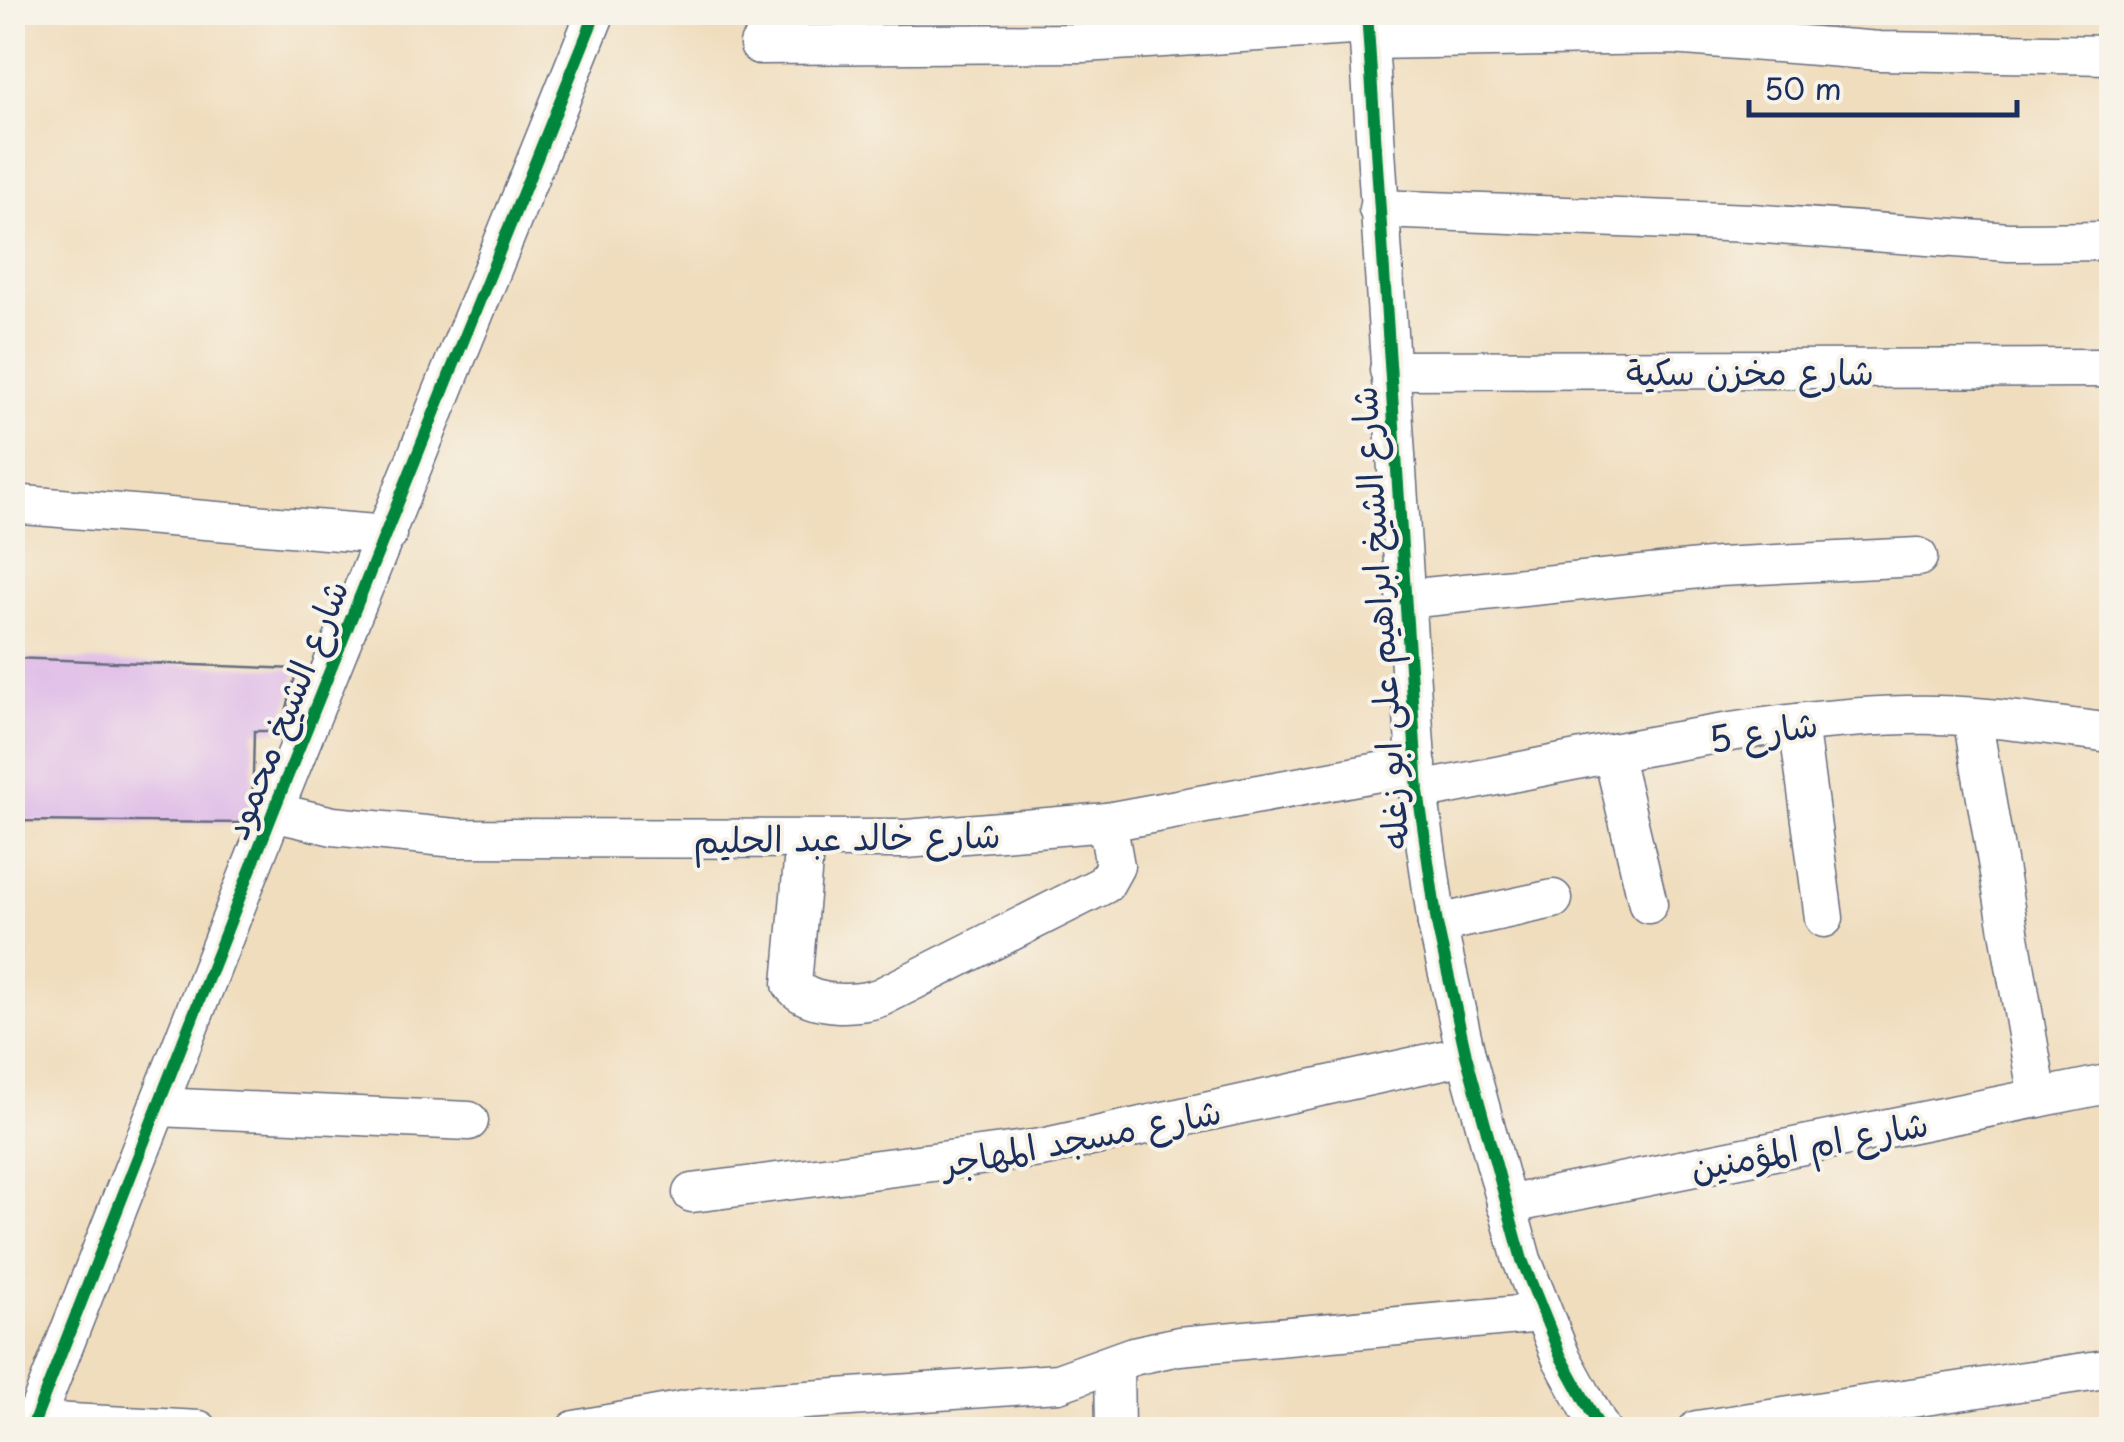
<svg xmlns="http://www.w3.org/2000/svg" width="2124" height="1442" viewBox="0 0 2124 1442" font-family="'Playpen Sans','Playpen Sans Arabic',sans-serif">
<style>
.building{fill:#dbb2e8}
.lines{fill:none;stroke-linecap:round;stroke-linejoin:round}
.street-casing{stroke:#666c7f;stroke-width:41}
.street{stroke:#fff;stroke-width:38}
.cycleway-casing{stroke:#f7f3e8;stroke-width:19}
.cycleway{stroke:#00873e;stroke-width:12}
.labels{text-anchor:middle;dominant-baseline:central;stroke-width:8;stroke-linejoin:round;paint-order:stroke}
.street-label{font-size:35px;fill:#1b2f5e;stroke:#f7f3e8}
</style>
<rect width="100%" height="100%" fill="#f7f3e8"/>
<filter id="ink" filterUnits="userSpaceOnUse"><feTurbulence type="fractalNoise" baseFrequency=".01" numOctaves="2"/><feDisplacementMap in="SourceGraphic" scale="20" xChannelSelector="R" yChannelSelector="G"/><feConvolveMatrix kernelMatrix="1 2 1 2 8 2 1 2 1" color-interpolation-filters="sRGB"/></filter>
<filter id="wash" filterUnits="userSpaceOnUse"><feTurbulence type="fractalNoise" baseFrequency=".0048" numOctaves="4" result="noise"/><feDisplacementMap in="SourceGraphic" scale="40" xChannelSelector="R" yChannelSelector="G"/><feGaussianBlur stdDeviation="2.25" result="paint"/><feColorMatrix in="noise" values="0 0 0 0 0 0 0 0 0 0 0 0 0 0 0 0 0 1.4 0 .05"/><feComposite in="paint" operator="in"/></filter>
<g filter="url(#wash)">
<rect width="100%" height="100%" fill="#f0ddbd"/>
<g id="blocks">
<path class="building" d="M12,658L297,669L281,731H254L252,823L12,821Z"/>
</g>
</g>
<g filter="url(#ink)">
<use href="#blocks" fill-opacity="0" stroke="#666c7f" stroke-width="2.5"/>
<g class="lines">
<defs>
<g id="street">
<path d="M1367,12L1418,791L1437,924L1466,1055L1522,1260L1561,1357L1601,1430"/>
<path d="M1368,40L1672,35L1880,51L2112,55"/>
<path d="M759,45L1084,43L1367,25"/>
<path d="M1378,209L1751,223L2009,242L2112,241"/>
<path d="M1389,370L2112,368"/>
<path d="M12,504L387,535"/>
<path d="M1406,599L1719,567L1918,557"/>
<path d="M1972,717L2038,1098"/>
<path d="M1798,723L1824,918"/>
<path d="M1613,756L1648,904"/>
<path d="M1418,791C1579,762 1743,719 1907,715C1975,713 2044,725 2112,733"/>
<path d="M273,812L333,826L456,838L906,839L1107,822L1417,765"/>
<path d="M805,840L792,984C807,1007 858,1006 881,997L1105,884L1115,866L1107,822"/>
<path d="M1437,924L1553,899"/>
<path d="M158,1107L469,1121"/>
<path d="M692,1193L1041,1148L1466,1055"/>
<path d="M1506,1205L2112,1083"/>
<path d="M1114,1365L1115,1430"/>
<path d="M34,1421L199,1430"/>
<path d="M31,1430L273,812L596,12"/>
<path d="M575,1430L702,1407L1058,1383L1133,1356L1179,1346L1541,1313"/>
<path d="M1697,1430L2112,1368"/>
</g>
</defs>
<use href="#street" class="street-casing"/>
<use href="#street" class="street"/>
<defs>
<g id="cycleway">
<path d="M1367,12L1418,791L1437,924L1466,1055L1522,1260L1561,1357L1601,1430"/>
<path d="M31,1430L273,812L596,12"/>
</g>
</defs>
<use href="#cycleway" class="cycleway-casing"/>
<use href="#cycleway" class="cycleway"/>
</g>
</g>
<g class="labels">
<g class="street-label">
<text x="1750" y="370">شارع مخزن سكية</text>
<text transform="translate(1378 618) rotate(-94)">شارع الشيخ ابراهيم على ابو زغله</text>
<text transform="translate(284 709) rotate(-68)">شارع الشيخ محمود</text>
<text transform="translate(1763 730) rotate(-9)">شارع 5</text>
<text transform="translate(847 836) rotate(-1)">شارع خالد عبد الحليم</text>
<text transform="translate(1081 1136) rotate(-11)">شارع مسجد المهاجر</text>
<text transform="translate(1809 1144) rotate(-11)">شارع ام المؤمنين</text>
</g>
</g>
<rect width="2124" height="1442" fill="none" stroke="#f7f3e8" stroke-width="50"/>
<path d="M1749 100v15h268v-15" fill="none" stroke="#1b2f5e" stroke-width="5"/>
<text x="1764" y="100" font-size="30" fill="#1b2f5e" stroke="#f7f3e8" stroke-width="8" paint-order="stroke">50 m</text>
</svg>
